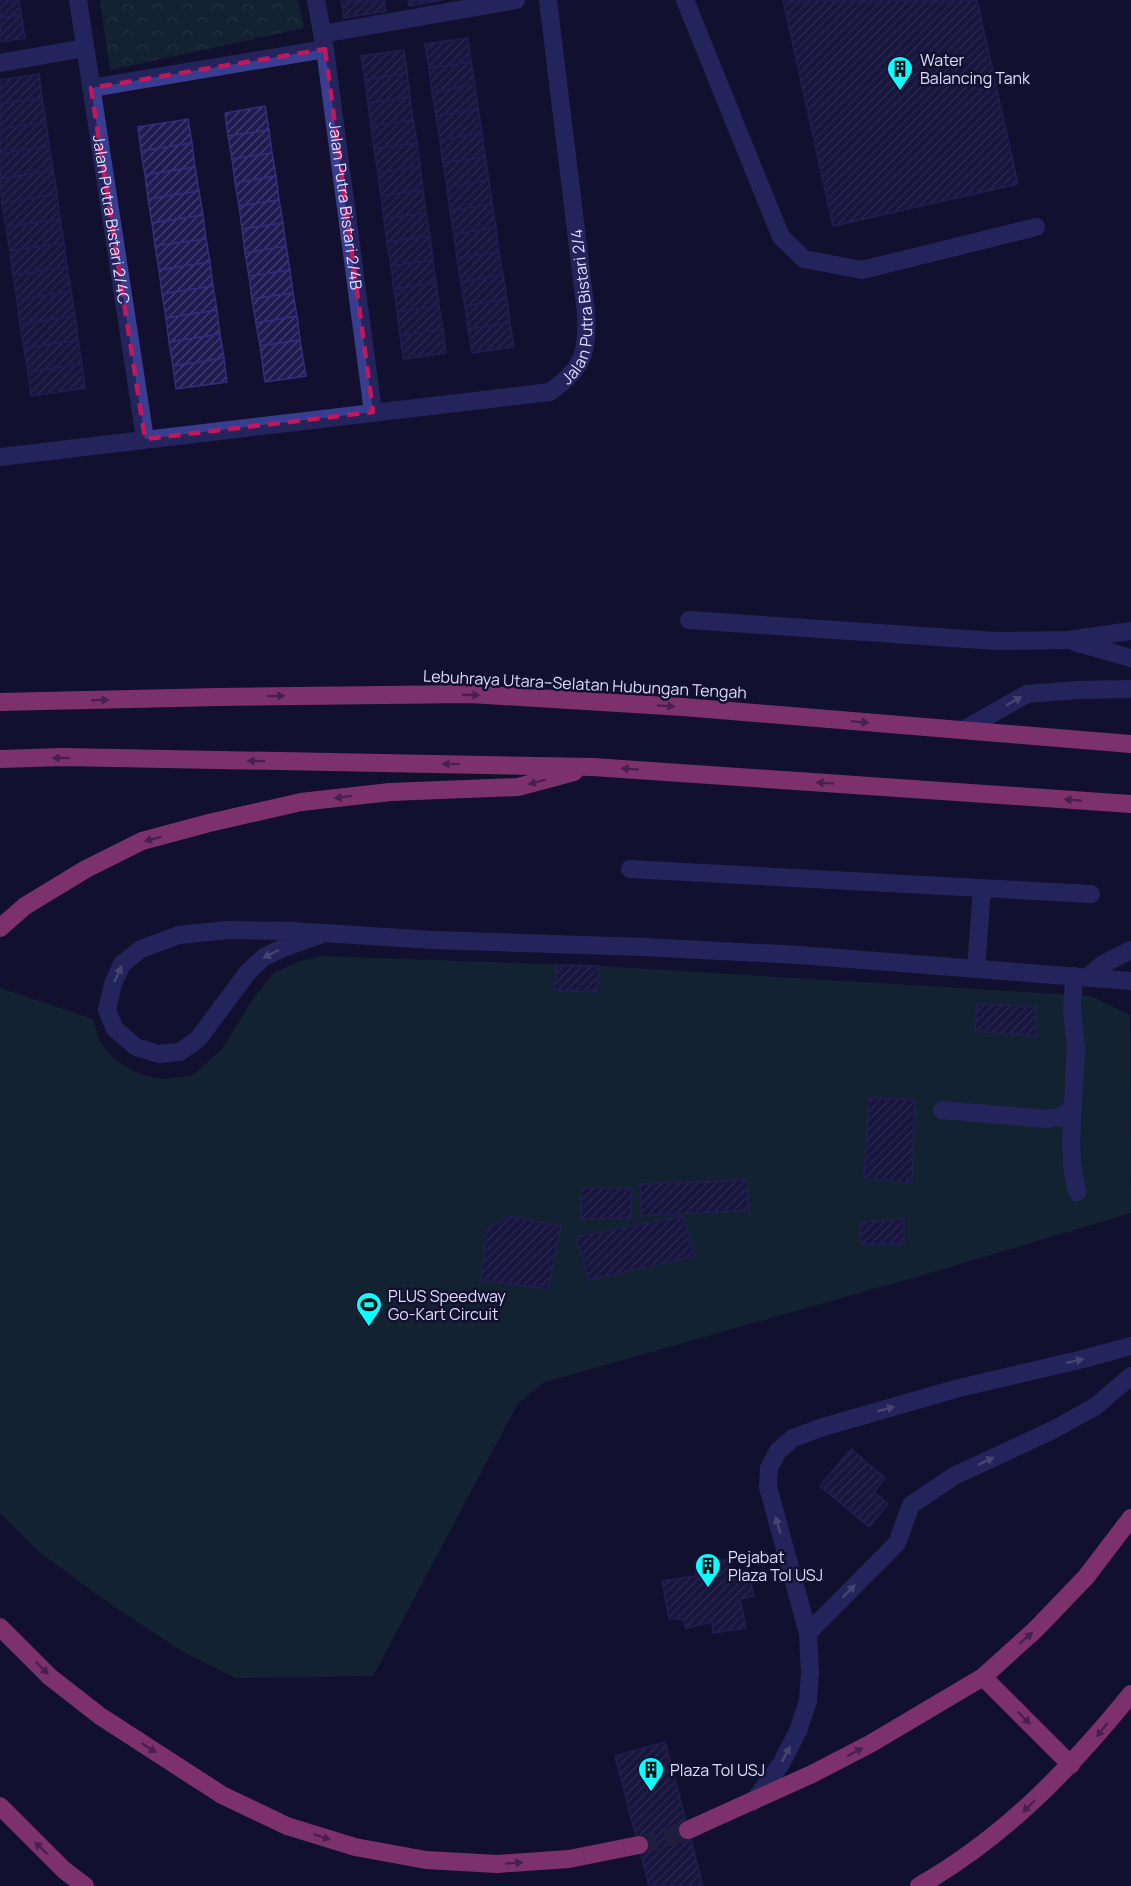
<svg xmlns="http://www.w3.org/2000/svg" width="1131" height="1886" viewBox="0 0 1131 1886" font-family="Manrope,sans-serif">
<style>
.park{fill:url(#park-crowns)}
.pitch{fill:#133934}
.building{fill:url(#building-hatch);stroke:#352c7e;stroke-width:1.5}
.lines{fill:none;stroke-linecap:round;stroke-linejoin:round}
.highway-tunnel{stroke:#322f4e;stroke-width:18;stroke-dasharray:18 9;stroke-linecap:butt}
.minor{stroke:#393d90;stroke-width:18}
.highway{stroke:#ff59b7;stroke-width:18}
.oneway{fill:#893473}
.oneway2{fill:#8485c2}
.marked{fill:none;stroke:#c2185b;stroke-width:4.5;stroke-dasharray:12 8;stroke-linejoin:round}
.labels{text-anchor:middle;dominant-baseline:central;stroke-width:5;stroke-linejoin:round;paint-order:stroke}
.poi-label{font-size:16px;fill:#dfdeff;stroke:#13102f;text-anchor:start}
.street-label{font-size:16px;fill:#dfdeff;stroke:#13102f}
</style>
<defs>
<pattern id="park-crowns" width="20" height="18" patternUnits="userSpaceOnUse" patternTransform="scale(1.5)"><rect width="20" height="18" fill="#133934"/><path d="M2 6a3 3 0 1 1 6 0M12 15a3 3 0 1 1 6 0" fill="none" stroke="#355552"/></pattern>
<pattern id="building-hatch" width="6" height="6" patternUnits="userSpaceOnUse" patternTransform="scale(1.5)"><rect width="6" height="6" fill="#211b51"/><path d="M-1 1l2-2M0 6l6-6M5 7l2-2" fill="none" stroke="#413c6b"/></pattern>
</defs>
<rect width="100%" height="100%" fill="#13102f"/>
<path class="park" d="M100,0H298L304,28L110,70Z"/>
<path class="pitch" d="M322,956L600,966L1090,996L1130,1015L1131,1213L930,1273L545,1382L518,1403L373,1676L235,1678L183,1652L113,1606L39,1552L0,1513V988L93,1019L100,1042L114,1059L141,1075L163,1079L193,1075L222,1049L255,996L274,973L298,962Z"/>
<g class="building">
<path d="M0,0H19L21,15L0,18Z"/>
<path d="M341,0H384L386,11L344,18Z"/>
<path d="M408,0H442L409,6Z"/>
<path d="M783,0H977L1018,184L833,226Z"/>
<path d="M21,15L25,38L0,42V18Z"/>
<path d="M468,38L471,62L429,68L425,44Z"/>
<path d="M404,50L407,73L365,80L361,56Z"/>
<path d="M471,62L475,85L432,92L429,68Z"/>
<path d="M407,73L410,97L368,103L365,80Z"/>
<path d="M39,74L42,98L0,104V80Z"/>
<path d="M475,85L478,109L436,116L432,92Z"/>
<path d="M410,97L413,120L371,126L368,103Z"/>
<path d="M42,98L46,122L0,129V104Z"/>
<path d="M265,106L269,130L228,136L225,113Z"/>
<path d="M478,109L482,133L440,140L436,116Z"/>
<path d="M188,119L192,143L141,151L138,127Z"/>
<path d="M413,120L417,143L374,149L371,126Z"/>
<path d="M46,122L49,146L0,154V129Z"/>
<path d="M269,130L272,153L232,159L228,136Z"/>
<path d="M482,133L485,157L443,163L440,140Z"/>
<path d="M192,143L195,167L145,175L141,151Z"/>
<path d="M417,143L420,166L378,173L374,149Z"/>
<path d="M49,146L53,170L0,179V154Z"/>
<path d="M272,153L276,176L235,183L232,159Z"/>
<path d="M485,157L489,180L447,187L443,163Z"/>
<path d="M420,166L423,190L381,196L378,173Z"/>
<path d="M195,167L199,191L148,199L145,175Z"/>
<path d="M53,170L57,194L2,203L0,179Z"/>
<path d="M276,176L279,200L239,206L235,183Z"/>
<path d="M489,180L492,204L450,211L447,187Z"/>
<path d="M423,190L426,213L384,219L381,196Z"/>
<path d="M199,191L203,215L152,223L148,199Z"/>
<path d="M57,194L60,219L6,227L2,203Z"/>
<path d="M279,200L283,223L242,229L239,206Z"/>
<path d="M492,204L496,228L454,234L450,211Z"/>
<path d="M426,213L430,236L387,242L384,219Z"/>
<path d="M203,215L206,239L155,246L152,223Z"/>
<path d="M60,219L64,243L10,251L6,227Z"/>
<path d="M283,223L286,246L245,253L242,229Z"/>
<path d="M496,228L499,252L457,258L454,234Z"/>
<path d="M430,236L433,260L391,266L387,242Z"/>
<path d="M206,239L210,262L159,270L155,246Z"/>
<path d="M64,243L67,267L13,275L10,251Z"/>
<path d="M286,246L290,270L249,276L245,253Z"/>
<path d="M499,252L503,275L461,282L457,258Z"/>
<path d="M433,260L436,283L394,289L391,266Z"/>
<path d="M210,262L213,286L162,294L159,270Z"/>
<path d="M67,267L71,291L17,300L13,275Z"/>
<path d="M290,270L293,293L252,299L249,276Z"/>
<path d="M503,275L507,299L465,306L461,282Z"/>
<path d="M436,283L439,306L397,312L394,289Z"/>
<path d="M213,286L217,310L166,318L162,294Z"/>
<path d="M71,291L75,316L20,324L17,300Z"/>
<path d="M293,293L297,316L256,323L252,299Z"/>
<path d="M507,299L510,323L468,329L465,306Z"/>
<path d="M439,306L443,329L400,336L397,312Z"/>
<path d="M217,310L220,334L169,342L166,318Z"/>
<path d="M75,316L78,340L24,348L20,324Z"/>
<path d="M297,316L300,340L260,346L256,323Z"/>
<path d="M510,323L514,347L472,353L468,329Z"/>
<path d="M443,329L446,353L404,359L400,336Z"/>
<path d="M220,334L224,358L173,366L169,342Z"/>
<path d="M78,340L82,364L28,372L24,348Z"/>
<path d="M300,340L306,376L265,382L260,346Z"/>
<path d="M224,358L227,382L176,389L173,366Z"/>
<path d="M82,364L85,388L31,396L28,372Z"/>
<path d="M557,965L600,966L596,992L554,990Z"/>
<path d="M977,1004L1036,1007V1036L975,1031Z"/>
<path d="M869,1098L915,1100L912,1183L864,1178Z"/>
<path d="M747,1180L749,1210L641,1216L640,1184Z"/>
<path d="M582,1188H632L631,1218L581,1219Z"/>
<path d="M509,1216L561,1226L548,1289L481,1280L487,1229Z"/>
<path d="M683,1216L695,1256L589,1280L576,1237Z"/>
<path d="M904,1219V1244H861V1222Z"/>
<path d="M851,1449L885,1478L874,1492L888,1504L869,1527L820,1486Z"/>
<path d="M730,1559L732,1578L748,1573L754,1596L740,1599L746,1628L713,1633L712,1622L686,1628L683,1619H669L662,1581L696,1576V1564Z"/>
<path d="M665,1742L703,1886H649L615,1756Z"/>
</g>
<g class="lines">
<path class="highway-tunnel" d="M639,1845L666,1838L688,1830"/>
<g class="minor">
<path id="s1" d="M78,0L145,439"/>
<path id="s2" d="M316,0L325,49L373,412"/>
<path d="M685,0L781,237L804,259L862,270L1036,227"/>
<path d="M322,34L516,0"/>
<path d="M0,63L85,48"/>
<path d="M91,88L325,49"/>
<path id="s3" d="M0,457L550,392C583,368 588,354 586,313L548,0"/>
<path d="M689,620L996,641L1068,640L1131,631"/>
<path d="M1075,642L1131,658"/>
<path d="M963,730L1027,694L1077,690L1131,689"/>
<path d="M630,869L1091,894"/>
<path d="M325,933L283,948L264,957L248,972L198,1039L180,1052L159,1054L136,1047L115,1029L107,1010L113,984L122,964L141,949L179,935L227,930L292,931L433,940L644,947L799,955L1131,981"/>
<path d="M976,969L982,888"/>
<path d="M1074,976L1072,1010L1076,1047L1071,1141L1072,1165L1077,1192"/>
<path d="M1088,977L1103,964L1131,950"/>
<path d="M942,1110L1046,1119L1060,1117L1073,1109"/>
<path d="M808,1633L897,1543L911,1505L954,1476L1055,1429L1096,1406L1131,1376"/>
<path d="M753,1802L781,1764L798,1731L808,1701L810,1673L808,1633L768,1487L769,1468L778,1451L793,1438L823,1427L959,1388L1083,1359L1131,1346"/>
</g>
<g class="highway">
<path d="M0,702L218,697L470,694L683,707L1131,744"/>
<path d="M0,759L63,757L593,767L1131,804"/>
<path d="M0,928L25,906L86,869L142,841L209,823L301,802L390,792L518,787L574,772"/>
<path d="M0,1627L50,1677L100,1716L222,1795L287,1826L355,1847L426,1860L497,1864L569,1859L639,1845"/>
<path d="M983,1677L1071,1765"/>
<path d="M0,1806L64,1870L85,1886"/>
<path d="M688,1830L812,1774L870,1744L983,1677L1036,1629L1086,1577L1131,1518"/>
<path d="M919,1886C1005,1837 1070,1769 1131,1694"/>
</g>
</g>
<defs><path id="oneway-solid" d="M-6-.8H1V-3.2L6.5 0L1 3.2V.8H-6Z" transform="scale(1.5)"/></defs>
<g class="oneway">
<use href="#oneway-solid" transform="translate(471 695) rotate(2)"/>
<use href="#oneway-solid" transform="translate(276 696) rotate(-1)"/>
<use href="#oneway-solid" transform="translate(100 700) rotate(-2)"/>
<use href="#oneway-solid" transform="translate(666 706) rotate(3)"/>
<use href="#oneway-solid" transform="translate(860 722) rotate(5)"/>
<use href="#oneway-solid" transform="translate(61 758) rotate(180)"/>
<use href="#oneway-solid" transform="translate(256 761) rotate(-179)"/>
<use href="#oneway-solid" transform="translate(451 764) rotate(-179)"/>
<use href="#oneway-solid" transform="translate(630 769) rotate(-176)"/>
<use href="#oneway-solid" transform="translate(537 782) rotate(165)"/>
<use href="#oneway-solid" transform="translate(825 783) rotate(-176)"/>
<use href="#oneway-solid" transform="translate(343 797) rotate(173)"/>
<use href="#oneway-solid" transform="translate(1073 800) rotate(-176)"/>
<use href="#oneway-solid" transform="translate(153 839) rotate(165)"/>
<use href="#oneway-solid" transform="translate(1026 1638) rotate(-41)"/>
<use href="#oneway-solid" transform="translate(42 1668) rotate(45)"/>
<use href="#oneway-solid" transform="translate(1024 1718) rotate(45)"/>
<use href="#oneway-solid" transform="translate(1102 1730) rotate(129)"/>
<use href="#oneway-solid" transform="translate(149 1748) rotate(33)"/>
<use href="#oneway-solid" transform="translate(855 1752) rotate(-28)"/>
<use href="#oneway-solid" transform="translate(1029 1806) rotate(136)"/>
<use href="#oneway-solid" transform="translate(322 1837) rotate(18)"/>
<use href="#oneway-solid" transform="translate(41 1848) rotate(-136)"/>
<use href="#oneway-solid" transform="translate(514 1863) rotate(-4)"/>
</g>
<g class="oneway2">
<use href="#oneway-solid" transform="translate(1014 701) rotate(-30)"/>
<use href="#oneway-solid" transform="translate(271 954) rotate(152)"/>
<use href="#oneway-solid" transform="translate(118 974) rotate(-66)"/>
<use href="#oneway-solid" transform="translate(1075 1361) rotate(-13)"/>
<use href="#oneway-solid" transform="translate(886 1409) rotate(-16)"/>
<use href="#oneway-solid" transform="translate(986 1461) rotate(-25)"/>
<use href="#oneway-solid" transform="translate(778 1525) rotate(-106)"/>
<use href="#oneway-solid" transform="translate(849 1591) rotate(-45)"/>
<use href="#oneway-solid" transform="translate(786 1754) rotate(-62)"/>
</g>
<path d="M0 0H1131V1886H0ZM325,49L373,412L145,439L91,88Z" fill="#13102f" fill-opacity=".55" fill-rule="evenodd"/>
<path class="marked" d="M325,49L373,412L145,439L91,88Z"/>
<defs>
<symbol id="building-pin" viewBox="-11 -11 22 30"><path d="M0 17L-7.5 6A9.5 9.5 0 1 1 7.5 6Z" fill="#0afdff" stroke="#13102f"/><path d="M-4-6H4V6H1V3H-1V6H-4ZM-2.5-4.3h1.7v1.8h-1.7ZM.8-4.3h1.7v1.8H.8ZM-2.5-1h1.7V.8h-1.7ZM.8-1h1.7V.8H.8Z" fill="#111"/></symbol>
<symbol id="stadium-pin" viewBox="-11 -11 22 30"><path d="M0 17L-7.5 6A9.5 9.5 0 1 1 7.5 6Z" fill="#0afdff" stroke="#13102f"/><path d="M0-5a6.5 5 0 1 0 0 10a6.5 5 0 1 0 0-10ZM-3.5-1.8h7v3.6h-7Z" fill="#111"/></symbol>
</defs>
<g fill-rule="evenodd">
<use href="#building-pin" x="885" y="54" width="30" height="40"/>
<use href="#stadium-pin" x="354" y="1290" width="30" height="40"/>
<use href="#building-pin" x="693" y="1551" width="30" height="40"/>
<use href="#building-pin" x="636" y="1755" width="30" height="40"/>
</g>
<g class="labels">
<g class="poi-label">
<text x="920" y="60">Water<tspan x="920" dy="18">Balancing Tank</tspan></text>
<text x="388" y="1296">PLUS Speedway<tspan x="388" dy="18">Go-Kart Circuit</tspan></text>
<text x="728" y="1557">Pejabat<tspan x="728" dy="18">Plaza Tol USJ</tspan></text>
<text x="670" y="1770">Plaza Tol USJ</text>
</g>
<g class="street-label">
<text stroke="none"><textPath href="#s2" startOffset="208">Jalan Putra Bistari 2/4B</textPath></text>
<text stroke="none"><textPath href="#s1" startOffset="222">Jalan Putra Bistari 2/4C</textPath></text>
<text stroke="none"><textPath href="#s3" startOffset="651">Jalan Putra Bistari 2/4</textPath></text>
<text transform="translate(585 684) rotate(3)">Lebuhraya Utara–Selatan Hubungan Tengah</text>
</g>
</g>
</svg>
